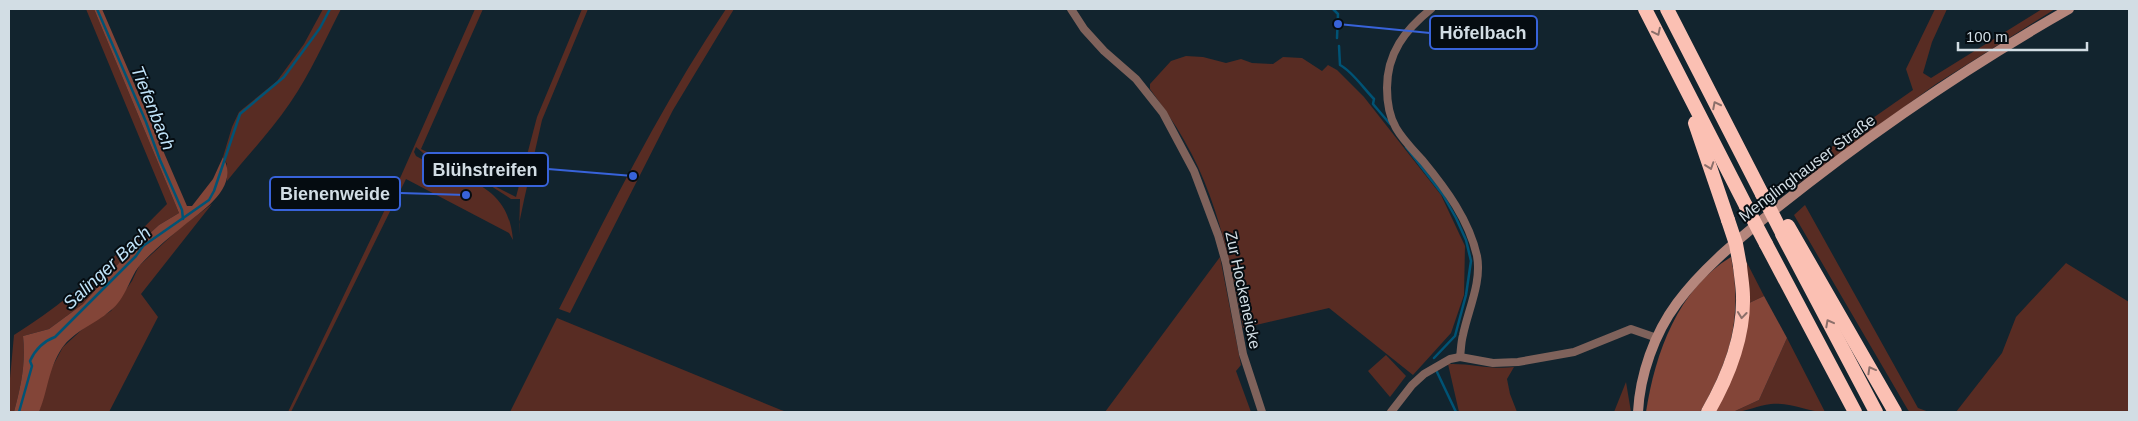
<svg xmlns="http://www.w3.org/2000/svg" width="2138" height="421" viewBox="0 0 2138 421" font-family="Helvetica,sans-serif">
<style>
.green{fill:#582c23}
.forest{fill:#834538}
.lines{fill:none;stroke-linecap:round;stroke-linejoin:round}
.stream{stroke:#005375;stroke-width:2.5}
.street{stroke:#7f625b;stroke-width:8}
.secondary{stroke:#b5867c;stroke-width:10}
.highway{stroke:#fbc0b3;stroke-width:14}
.highway-bridge{stroke:#fbc0b3;stroke-width:14}
.oneway{stroke:#8c6f6a}
.labels{text-anchor:middle;dominant-baseline:central;stroke-width:4;stroke-linejoin:round;paint-order:stroke}
.street-label{font-size:16px;fill:#d2dde4;stroke:#050c11}
.water-label{font-size:18px;font-style:italic;fill:#c0e3f9;stroke:#050c11}
.leader{fill:none;stroke:#3863da;stroke-width:2}
.callout-dot{fill:#3863da;stroke:#050c11;stroke-width:2}
.callout{fill:#050c11;stroke:#3863da;stroke-width:2}
.callout-label{font-size:18px;text-anchor:middle;font-weight:bold;fill:#d2dde4}
</style>
<rect width="100%" height="100%" fill="#12242e"/>
<g class="green">
<path d="M86,9H94L179,213L159,225L126,255L83,304L49,329L23,336C26,363 21,386 14,412H9V389L14,335C75,297 117,255 167,204Z"/>
<path d="M323,9H341C325,40 310,74 290,103C271,131 248,155 227,181V164L223,157L232,127L239,112L277,81L304,44Z"/>
<path d="M475,9H483L421,149L516,197L537,117L582,9H588L542,120L524,200L519,224V236L520,199H511L491,186L429,158L416,147L414,152L416,156C460,181 508,180 513,240L509,233L406,179L291,412H288L401,176Z"/>
<path d="M726,9H734L673,110L570,313L559,309C611,207 662,104 726,9Z"/>
<path d="M1935,9H1947L1932,42L1923,73L1931,78L2042,9H2055L1936,84L1795,186L1790,176L1913,90L1906,69Z"/>
<path d="M1186,56L1203,57L1226,63L1241,59L1252,63L1273,64L1283,57L1302,58L1322,71L1328,65L1337,70L1364,97L1441,195L1465,246L1464,295L1451,333L1413,375L1329,308L1243,328C1231,265 1217,196 1184,140C1174,122 1162,106 1150,89V84L1171,61Z"/>
<path d="M212,204L141,294L158,317L109,412H39L50,371L63,347L86,326L111,311L132,281L139,266L180,228Z"/>
<path d="M1805,205L1918,408L1929,412H1910L1908,410L1794,215Z"/>
<path d="M1220,257L1241,365L1236,371L1251,412H1105Z"/>
<path d="M1744,257L1764,296L1747,304Z"/>
<path d="M2066,263L2129,302V412H1956L2002,353L2016,317Z"/>
<path d="M557,318L781,410L787,412H510Z"/>
<path d="M1787,338L1825,412C1807,412 1792,402 1771,404C1758,405 1746,412 1733,412L1759,400Z"/>
<path d="M1386,355L1406,376L1390,397L1368,371Z"/>
<path d="M1448,364C1471,363 1492,370 1514,367L1507,379L1510,394L1517,412H1459Z"/>
<path d="M1626,382L1631,412H1614Z"/>
</g>
<g class="forest">
<path d="M94,9H102L187,206H192L213,179L223,157C241,188 200,212 181,228C167,239 153,251 141,264C130,275 127,298 110,311C95,324 74,331 62,348C48,369 48,391 39,412H14C21,386 26,363 23,336L49,329L83,304L126,255L159,225L179,213Z"/>
<path d="M1731,257C1743,318 1730,359 1700,412H1646C1655,353 1678,289 1731,257Z"/>
<path d="M1764,296L1787,338L1759,400L1733,412H1715L1747,304Z"/>
</g>
<g class="lines">
<g class="stream">
<path d="M97,9L146,122L160,160L182,210L183,219"/>
<path d="M1333,9L1338,14L1337,38"/>
<path d="M1339,46L1340,65C1352,71 1364,89 1374,99L1373,104L1390,124"/>
<path d="M1406,147L1443,195L1456,218L1466,240L1471,261L1466,295L1455,336L1434,358"/>
<path d="M1437,372L1456,412"/>
<path d="M19,412L32,366L30,361C35,350 44,341 55,337L136,256L143,246L209,200L214,191L240,114L284,77L320,28L330,9"/>
</g>
<g class="street">
<path d="M1071,9L1084,29L1104,51L1136,79L1163,113L1194,171L1218,235L1226,263L1243,354L1262,412"/>
<path d="M1431,9C1405,30 1387,53 1387,88C1387,103 1389,116 1396,128C1403,140 1414,151 1423,161C1446,189 1469,220 1477,256C1482,282 1468,310 1463,335C1461,342 1461,350 1460,357"/>
<path d="M1391,412L1412,385L1424,374L1450,359L1460,357L1493,363L1518,362L1574,352L1631,329L1657,338"/>
</g>
<path class="secondary" d="M1638,412C1640,375 1654,334 1677,303C1705,265 1742,237 1778,207C1869,134 1967,67 2069,9"/>
<g class="highway">
<path d="M1645,9L1746,206"/>
<path d="M1667,9L1762,194"/>
<path d="M1695,123L1728,220"/>
<path d="M1788,226L1895,412"/>
<path d="M1782,234L1876,412"/>
<path d="M1766,244L1855,412"/>
<path d="M1708,412C1727,379 1744,337 1743,297C1743,287 1741,277 1740,266"/>
</g>
<g class="highway-bridge">
<path d="M1762,194L1781,231"/>
<path d="M1746,206L1766,244"/>
<path d="M1728,220L1736,244L1740,266"/>
</g>
</g>
<defs><path id="oneway-chevron" d="M-2-3.5L2.5 0L-2 3.5" fill="none" stroke-width="1.6" stroke-linecap="round" stroke-linejoin="round" transform="scale(1.25)"/></defs>
<g class="oneway">
<use href="#oneway-chevron" transform="translate(1657 32) rotate(64)"/>
<use href="#oneway-chevron" transform="translate(1716 105) rotate(-117)"/>
<use href="#oneway-chevron" transform="translate(1710 166) rotate(71)"/>
<use href="#oneway-chevron" transform="translate(1742 315) rotate(96)"/>
<use href="#oneway-chevron" transform="translate(1829 323) rotate(-118)"/>
<use href="#oneway-chevron" transform="translate(1871 370) rotate(-119)"/>
</g>
<g class="labels">
<g class="street-label">
<text transform="translate(1807 168) rotate(-37)">Menglinghauser Straße</text>
<text transform="translate(1243 290) rotate(78)">Zur Hockeneicke</text>
</g>
<g class="water-label">
<text transform="translate(153 108) rotate(68)">Tiefenbach</text>
<text transform="translate(107 268) rotate(-43)">Salinger Bach</text>
</g>
</g>
<path class="leader" d="M1338 24L1430 33M633 176L548 169M466 195L400 193"/>
<g class="callout-dot">
<circle cx="1338" cy="24" r="5"/>
<circle cx="633" cy="176" r="5"/>
<circle cx="466" cy="195" r="5"/>
</g>
<g class="callout">
<rect x="1430" y="16" width="107" height="33" rx="5"/>
<rect x="423" y="153" width="125" height="33" rx="5"/>
<rect x="270" y="177" width="130" height="33" rx="5"/>
</g>
<g class="callout-label">
<text x="1483" y="39">Höfelbach</text>
<text x="485" y="176">Blühstreifen</text>
<text x="335" y="200">Bienenweide</text>
</g>
<rect width="2138" height="421" fill="none" stroke="#d2dde4" stroke-width="20"/>
<path d="M1958 42v8h129v-8" fill="none" stroke="#d2dde4" stroke-width="2.5"/>
<text x="1966" y="42" font-size="15" fill="#d2dde4" stroke="#050c11" stroke-width="4" paint-order="stroke">100 m</text>
</svg>
